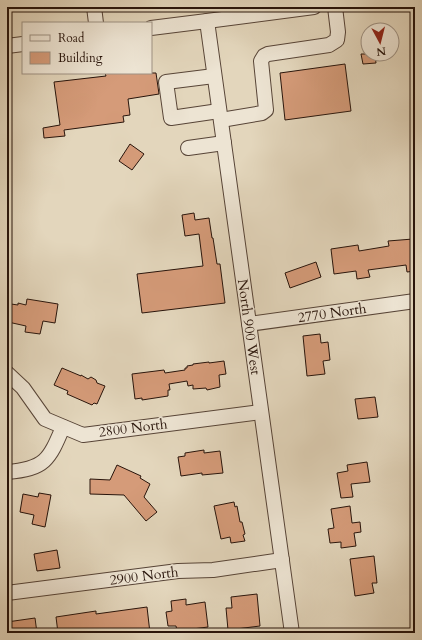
<svg xmlns="http://www.w3.org/2000/svg" width="422" height="640" viewBox="0 0 422 640" font-family="Cardo,serif">
<style>
.building{fill:#d59b79;stroke:#28140b}
.lines{fill:none;stroke-linecap:round;stroke-linejoin:round}
.minor-casing{stroke:#574437;stroke-width:16}
.minor{stroke:#ede4d3;stroke-width:14}
.labels{text-anchor:middle;dominant-baseline:central;stroke-width:3;stroke-linejoin:round;paint-order:stroke}
.street-label{font-size:14px;fill:#28140b;stroke:#ede4d3}
</style>
<rect width="100%" height="100%" fill="#e3d6bc"/>
<filter id="stains"><feTurbulence type="fractalNoise" baseFrequency=".005" numOctaves="4"/><feColorMatrix values="0 0 0 0 .2 0 0 0 0 .09 0 0 0 0 .02 0 0 0 .5 -.17"/></filter>
<radialGradient id="worn" r=".72"><stop offset=".6" stop-color="#630" stop-opacity="0"/><stop offset="1" stop-color="#630" stop-opacity=".3"/></radialGradient>
<g class="building">
<path d="M361,54H375L376,63L363,64Z"/>
<path d="M345,64L351,111L285,120L280,73Z"/>
<path d="M105,73H156L159,94L128,99L130,115L123,116L124,122L64,130L65,136L44,138L43,128L60,125L54,82L106,76Z"/>
<path d="M130,144L144,154L132,170L119,161Z"/>
<path d="M194,213L195,220L209,218L212,238H213L217,264H220L225,303L142,313L137,274L203,266L199,234L185,236L182,215Z"/>
<path d="M413,239V244H415V271L407,272L406,265L368,270L370,277L357,279L356,271L334,274L331,249L358,245L359,251L389,246L388,241Z"/>
<path d="M316,262L321,277L290,288L285,273Z"/>
<path d="M27,299L58,304L55,323L43,321L40,334L25,332L26,326L8,322L11,304L18,305V303L26,305Z"/>
<path d="M320,334L321,343L328,342L330,360L323,361L325,374L307,376L303,336Z"/>
<path d="M224,361L226,374L219,375L220,387L207,390L206,388L193,389V385L188,386L187,381L169,384L170,390H168V396L142,400V398L135,399L132,374L164,370L165,373L185,370V368H187V366L193,365V364L209,362V363Z"/>
<path d="M62,368L81,376V375L88,379L91,377L96,380L97,383L105,386L97,404L94,403L92,405L67,394L68,391L54,385Z"/>
<path d="M375,397L378,417L358,419L355,399Z"/>
<path d="M204,450V453L220,451L223,473L202,475V473L181,476L178,457L185,456V453Z"/>
<path d="M367,462L370,482L351,484L353,497L341,498L337,473L348,471L347,465Z"/>
<path d="M117,465L141,476L140,478L150,484L144,497L157,512L146,521L124,495L90,494V479L110,480Z"/>
<path d="M39,493L51,495L45,527L32,524L34,515L20,512L23,494L38,497Z"/>
<path d="M234,502L235,507L237,506L240,522H242L245,534L243,535L245,541L231,543L230,537L221,539L214,506Z"/>
<path d="M350,506L352,523L360,522L361,532L354,533L356,546L341,548V542L330,543L328,529L334,528L331,509Z"/>
<path d="M57,550L60,568L37,571L34,554Z"/>
<path d="M374,556L377,583H372L374,593L355,596L350,559Z"/>
<path d="M257,594L260,626L228,630L226,608H232L231,597Z"/>
<path d="M186,599V605L205,602L208,627L177,631L176,626H168L166,612L172,611L171,601Z"/>
<path d="M147,607L150,633H58L56,617L96,611V614Z"/>
<path d="M35,618L37,633H7V622Z"/>
</g>
<g class="lines">
<defs>
<g id="minor">
<path d="M94,7L96,23"/>
<path d="M207,21L292,633"/>
<path d="M151,28L207,21L314,7"/>
<path d="M7,46L23,44"/>
<path d="M214,76L166,82L171,118L219,111"/>
<path d="M221,120L262,113L266,110L261,61L264,56L268,54L329,45L337,40L338,32L335,7"/>
<path d="M188,148L224,143"/>
<path d="M249,324L415,301"/>
<path d="M7,373L23,388L45,419L83,435L261,412"/>
<path d="M7,472C45,469 49,460 63,427"/>
<path d="M7,593L178,571L213,570L282,560"/>
</g>
</defs>
<use href="#minor" class="minor-casing"/>
<use href="#minor" class="minor"/>
</g>
<g class="labels">
<g class="street-label">
<text transform="translate(332 313) rotate(-8)">2770 North</text>
<text transform="translate(249 327) rotate(82)">North 900 West</text>
<text transform="translate(133 428) rotate(-7)">2800 North</text>
<text transform="translate(144 576) rotate(-7)">2900 North</text>
</g>
</g>
<rect width="422" height="640" fill="none" stroke="#e3d6bc" stroke-width="24"/>
<rect x="8" y="8" width="406" height="624" fill="none" stroke="#28140b" stroke-width="2"/>
<rect x="12" y="12" width="398" height="616" fill="none" stroke="#28140b"/>
<rect x="22" y="22" width="130" height="52" fill="#ede4d3" stroke="#9e9183"/>
<rect x="30" y="35" width="20" height="6" fill="#ede4d3" stroke="#9e9183"/>
<text x="58" y="42" font-size="12" fill="#28140b">Road</text>
<rect x="30" y="52" width="20" height="12" fill="#d59b79" stroke="#9e9183"/>
<text x="58" y="62" font-size="12" fill="#28140b">Building</text>
<g transform="translate(380 42) rotate(173)"><circle r="19" fill="#ede4d3" stroke="#9e9183"/>
<path d="M0-3L7 15L0 10L-7 15Z" fill="#8f2418"/>
<text y="-6" font-size="11" font-weight="bold" text-anchor="middle" fill="#28140b">N</text>
</g>
<rect width="100%" height="100%" filter="url(#stains)"/>
<rect width="100%" height="100%" fill="url(#worn)"/>
</svg>
